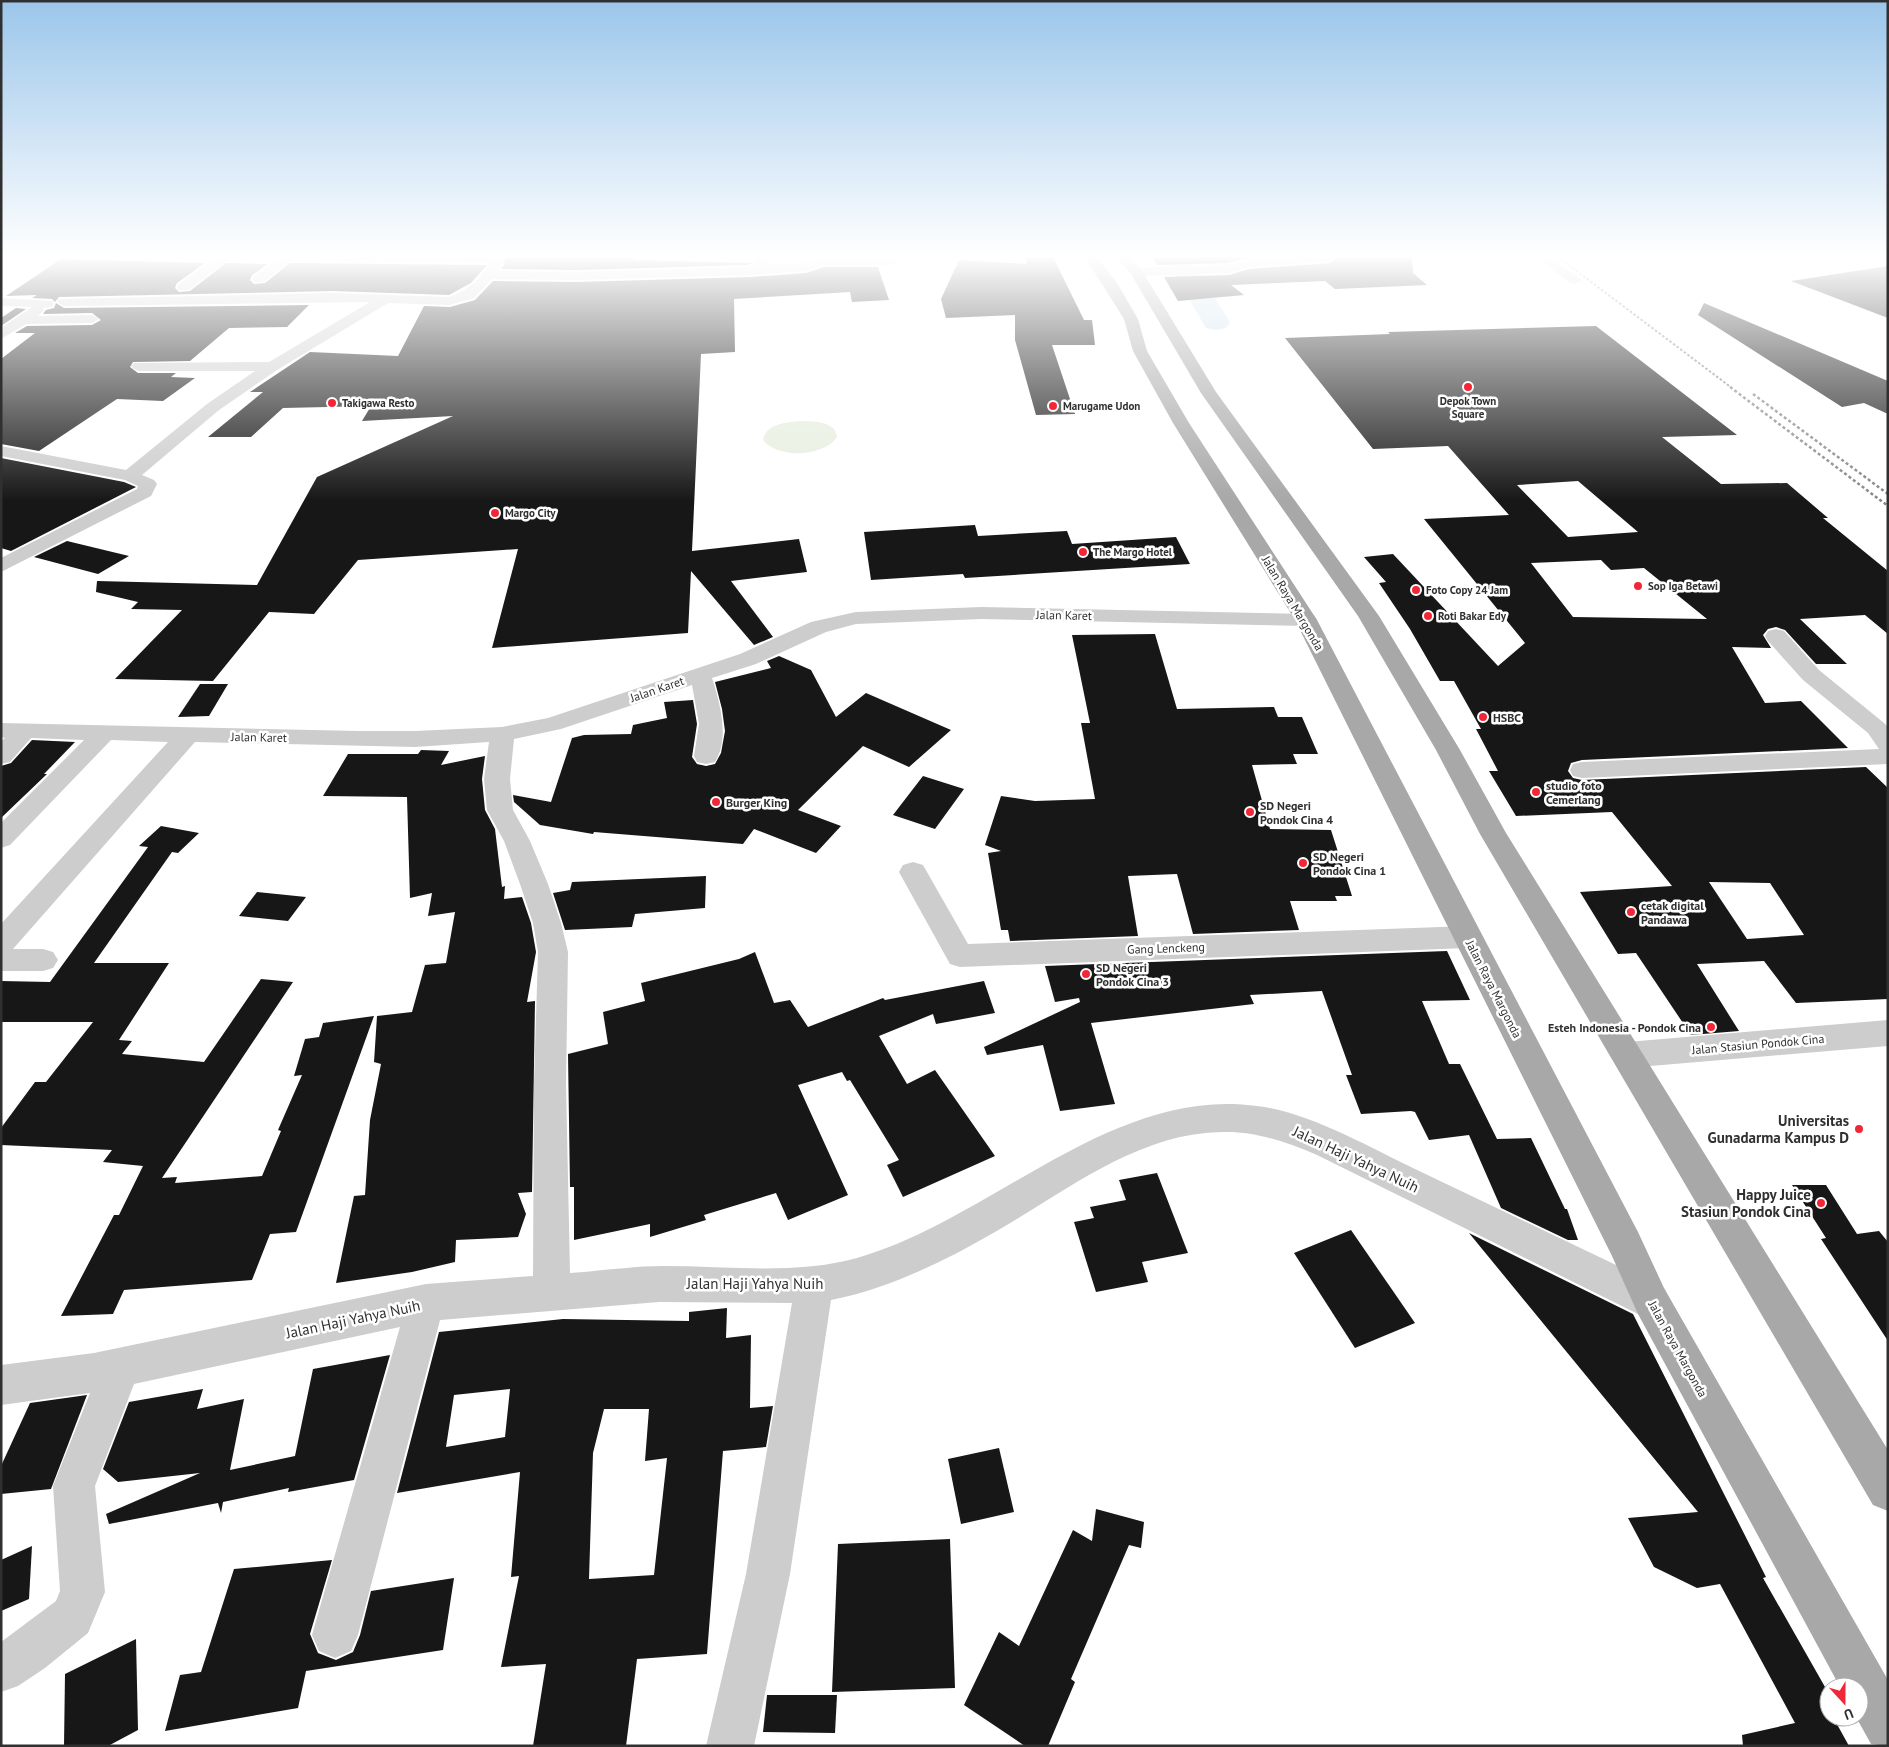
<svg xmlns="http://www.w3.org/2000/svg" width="1889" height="1747" viewBox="0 0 1889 1747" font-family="'PT Sans',sans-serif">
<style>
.green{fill:#e6eedd}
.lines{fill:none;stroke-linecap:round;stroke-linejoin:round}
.river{fill:#c8e0ee;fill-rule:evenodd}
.building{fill:#171717;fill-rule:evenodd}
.minor{fill:#cdcdcd;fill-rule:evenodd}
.major{fill:#a8a8a8;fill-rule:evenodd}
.rail-far1{stroke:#858585;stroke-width:2;stroke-dasharray:2.5 2;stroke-linecap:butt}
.rail{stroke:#858585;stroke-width:2.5;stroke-dasharray:3 2.5;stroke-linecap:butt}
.poi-dot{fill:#f12738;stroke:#fff;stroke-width:2}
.labels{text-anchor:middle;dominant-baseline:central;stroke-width:5;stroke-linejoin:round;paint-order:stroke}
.far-poi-label{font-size:11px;font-weight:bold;fill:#303030;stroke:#fff;text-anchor:start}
.street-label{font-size:12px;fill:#303030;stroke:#fff}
.poi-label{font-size:12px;font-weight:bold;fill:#303030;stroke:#fff;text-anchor:start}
.near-poi-label{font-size:15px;font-weight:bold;fill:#303030;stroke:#fff;text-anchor:end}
.near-street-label{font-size:15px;fill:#303030;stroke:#fff}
</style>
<rect width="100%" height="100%" fill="#fff"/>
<path class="green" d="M800,421C812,421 836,421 837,437C824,457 777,459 763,440C765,424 787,422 800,421Z"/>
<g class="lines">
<path class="river" d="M1164,257H1189L1230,322L1226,328L1216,330L1206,328Z"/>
</g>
<g class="building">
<path d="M507,257H636L634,260L752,263L748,265L576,270L501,269L505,263L503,260Z"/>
<path d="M1026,257H1053L1084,320H1092L1095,345H1052L1075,414L1036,415L1015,340V315L946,318L941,299L959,260L1027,264Z"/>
<path d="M1152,257H1253L1228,263L1157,265Z"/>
<path d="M1338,257H1412L1413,273L1427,285L1335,289L1325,281L1231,285L1244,295L1178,301L1164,277L1229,275L1249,269L1330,263Z"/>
<path d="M61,259L205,263L177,283L175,288L179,292L190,291L226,263L268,264L252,275L250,280L254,284L265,283L290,263L487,265L471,283L449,295L333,291L59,297L55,302L52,299L32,298L37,295L6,296Z"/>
<path d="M1888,266V318L1791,281Z"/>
<path d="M824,267H878L889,300L852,302L850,292L734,299L735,352L701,354L692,551L799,539L807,572L731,581L773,637L754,645L691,571L688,633L492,648L518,549L358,560L314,614L269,612L213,681L115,679L182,610L131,609L138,602L96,592L97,581L257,585L317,477L453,416L362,421L371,406L283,408L251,437H208L263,392H250L310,352L398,356L424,306L450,307L475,300L493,281L576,282L750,277L806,273Z"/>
<path d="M56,303L64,308L309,305L287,327L229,328L190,361L133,362L130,367L138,373H176L171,377L195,378L163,401L117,399L39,451L1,444V359L35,333H15L27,326L92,325L101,320L92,313L43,314L46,310L54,308Z"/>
<path d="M1704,303L1888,381V414L1864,403L1842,407L1698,315Z"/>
<path d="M16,308L26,309L1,326V318Z"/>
<path d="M1596,326L1737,435L1662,437L1721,484L1787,483L1828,518H1823L1888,571V634L1865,615L1800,619L1847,664H1816L1785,630L1776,627L1768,629L1763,635L1771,648L1732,647L1765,703L1801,701L1848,748L1582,760L1571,763L1568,771L1573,778L1582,780L1866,767L1888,788V999L1796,1003L1764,961L1697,964L1739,1031L1691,1035L1636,953L1618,954L1580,892L1672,886L1612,812L1516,816L1489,771H1498L1476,729H1481L1454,681H1440L1410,629L1379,583L1386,582L1364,557L1393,554L1498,666L1525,643L1424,519L1509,515L1448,446L1373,449L1285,338L1390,334L1388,332ZM1578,481L1638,532L1568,537L1517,485ZM1601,560L1611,570L1644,568L1707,619L1573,617L1531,563ZM1709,882L1770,883L1804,935L1747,939Z"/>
<path d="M1,458L124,482L136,487L11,551L1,548Z"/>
<path d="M975,525L978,536L1067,531L1072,544L1176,537L1190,564L965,578L963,574L871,580L864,532Z"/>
<path d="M67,541L129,556L98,574L34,557Z"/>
<path d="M1155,634L1177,709L1274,707L1278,717H1302L1318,754H1293L1297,764L1252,765L1270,829L1331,830L1352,896H1335L1337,901H1290L1299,930L1193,934L1177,874L1128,876L1138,936L1010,941L1008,930H1001L988,853L1001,851L985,845L1001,796L1035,801L1095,799L1081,723H1090L1072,635Z"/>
<path d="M779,656L811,670L836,717L866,693L951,730L909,767L863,746L798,810L841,826L816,853L754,829L743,844L594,832L593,834L540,825L514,802L513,795L551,802L572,738L584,735L631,734L633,725L667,718L664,702L693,700L697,724L692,757L697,764L706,766L715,764L721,753L725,731L722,709L715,682L771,668L767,661Z"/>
<path d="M200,684H228L209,716L178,717Z"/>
<path d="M32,740L75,742L44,774H47L1,818V766L11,763Z"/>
<path d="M421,750L449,751L441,765L485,756L482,779L485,810L495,829L502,887L505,886L504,899L522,897L531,923L536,952L527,1002L535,1001L532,1192L518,1193L526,1214L518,1237L456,1240L455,1262L412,1272L336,1283L354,1196L365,1195L370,1120L381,1064L374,1062L377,1016L412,1012L425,965L446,963L455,912L428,916L432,893L410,898L407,797L323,796L348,754H418Z"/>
<path d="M923,776L964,789L935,829L893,815Z"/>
<path d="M161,826L199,833L178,853L172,852L94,963H169L119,1040L132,1041L122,1054L204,1062L261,979L293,982L162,1178L177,1177L175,1183L262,1176L281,1131L278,1130L302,1075L294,1076L305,1039L319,1037L323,1023L374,1016L296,1232L270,1234L252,1280L124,1290L113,1314L61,1316L114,1215H119L143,1166L103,1162L112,1150L1,1145V1128L35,1082H46L93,1022H1V981L50,982L148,847L139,846Z"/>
<path d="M706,876L705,908L635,914L632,927L565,930L553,893L570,890L572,882Z"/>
<path d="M257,892L306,897L288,921L239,916Z"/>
<path d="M1447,951L1470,1000L1422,1001L1449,1064H1460L1497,1139L1531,1138L1565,1209H1567L1578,1240H1568L1501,1208L1469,1135L1429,1140L1415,1112L1411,1111L1361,1114L1346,1075H1352L1322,991L1250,995L1254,1004L1091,1023L1115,1104L1060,1111L1043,1045L987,1055L984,1047L1080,1002L1079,998L1055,1002L1045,966Z"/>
<path d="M755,952L774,1003L790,1000L808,1027L883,998L885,1000L984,981L995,1013L936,1024L933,1014L879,1036L907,1084L935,1070L995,1156L903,1197L887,1165L899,1160L850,1080L847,1081L842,1072L798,1085L848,1195L788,1220L776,1193L704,1215L706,1220L650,1237V1224L574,1240V1187H570L568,1054L608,1044L603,1012L645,1001L641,983L739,959Z"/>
<path d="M1157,1173L1188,1253L1142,1262L1148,1282L1096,1292L1074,1222L1094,1218L1090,1207L1126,1200L1119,1180Z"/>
<path d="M1792,1185H1826L1857,1234L1879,1231L1888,1242V1341L1821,1239L1826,1238Z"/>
<path d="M1351,1230L1415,1323L1355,1348L1294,1253Z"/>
<path d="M1469,1233L1633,1314L1766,1577L1763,1578L1829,1694V1717H1833L1849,1746H1743L1742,1735L1795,1723L1720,1584L1697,1588L1654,1567L1628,1518L1698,1512Z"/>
<path d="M727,1308L726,1338L751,1335L750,1408L773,1406L766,1447L723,1451L707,1654L637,1659L626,1746H533L546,1664L501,1667L519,1576L511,1577L520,1472L397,1493L439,1332L563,1319L689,1321V1312ZM510,1389L505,1437L446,1447L454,1395ZM604,1409H649L645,1461L667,1458L654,1575L589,1579L593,1453Z"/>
<path d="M390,1355L354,1480L288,1492L289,1488L223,1502L221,1513L218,1503L109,1524L106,1514L200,1473L118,1482L103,1469L129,1402L203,1389L197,1409L244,1399L230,1470L295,1456L313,1369Z"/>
<path d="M87,1395L51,1489L1,1494V1466L30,1403Z"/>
<path d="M999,1448L1014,1512L961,1524L948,1459Z"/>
<path d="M1096,1509L1144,1522L1141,1548L1129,1545L1071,1679L1075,1682L1048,1746H1025L964,1705L999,1632L1019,1646L1073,1530L1092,1541Z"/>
<path d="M950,1539L955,1688L832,1692L838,1544Z"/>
<path d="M32,1546L29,1599L1,1611V1560Z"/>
<path d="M332,1560L310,1634L318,1653L336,1660L353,1652L360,1635L371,1591L454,1578L443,1650L306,1671L298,1708L165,1731L180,1675L201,1672L234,1569Z"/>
<path d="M136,1639L138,1730L108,1746H64L65,1674Z"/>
<path d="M767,1695H837L835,1733L763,1732Z"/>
</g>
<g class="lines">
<g class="minor">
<path d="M217,257H231L189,290H179L177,287L179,284Z"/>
<path d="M281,257H295L264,282H254L252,279L254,276Z"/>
<path d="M334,257H496L503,262L498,271L576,272L748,267L753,265L755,257H767L766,265L805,263L823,257H894L900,261L894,265H824L806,271L750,275L576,280L492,279L474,298L450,305L388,303L277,370L219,410L142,475L154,480L157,484L151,496L1,572V558L137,489L138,486L125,480L1,456V446L126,470L207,404L255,371H139L134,369L131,366L134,363L269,362L370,302L64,306L57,302L59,299L333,293L449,297C467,291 480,280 490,263L340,261Z"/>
<path d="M1281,257H1336L1330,261L1249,267L1229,273L1136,276L1130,272L1136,268L1228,265L1248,259Z"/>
<path d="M1536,257H1550L1582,280L1575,284L1570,283Z"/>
<path d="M1,298L52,301L54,304L52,307L42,308L44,310L38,316L92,315L99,319L92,323L26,324L1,339V328L32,307L1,306Z"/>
<path d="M981,607L1306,614L1314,615L1317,620L1314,625L1306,626L981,619L856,624L826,632L756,664L712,678C720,703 730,738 715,762L706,764L697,762L694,756L699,724L692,685L561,729L514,739L510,779L513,810L530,841L548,884L561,923L568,952L566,1084L570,1273C601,1271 633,1266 664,1266C727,1266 797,1275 857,1258C991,1220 1111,1086 1257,1106C1308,1112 1369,1147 1415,1169C1498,1209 1581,1248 1664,1288L1670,1301L1664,1314L1651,1319L1638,1314L1317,1155C1286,1142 1256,1131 1222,1132C1137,1133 1065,1192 995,1232C945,1261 888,1289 831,1300L790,1574L754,1746H706L746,1574L792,1303L659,1302L440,1320L358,1635L351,1651L335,1658L319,1651L312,1635L400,1327L134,1384L95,1486L105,1592L88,1633L45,1668L18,1686L1,1692V1642L56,1601L60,1591L53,1486L90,1393L1,1405V1365L94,1353L426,1284L533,1276L534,1084L538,952L533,923L520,884L504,841L487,810L484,779L489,742L415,747L195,742L13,949H43L53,952L58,960L53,968L43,971H1V924L168,742L111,740L10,845L1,848V823L84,740L31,738L10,762L1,764V741L5,738L1,737V723L359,731H415L502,727L548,718L740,654L811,622L856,612Z"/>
<path d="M1776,629L1784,631L1819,670L1884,723L1888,727V764L1582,778L1573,776L1570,770L1573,764L1582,762L1879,749L1868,733L1803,680L1768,641L1765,636L1768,631Z"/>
<path d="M913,862L923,865L968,944L1468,926L1478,929L1483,937L1478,945L1468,948L960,967L950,964L899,872L903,865Z"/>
<path d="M1888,1020V1046L1627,1068L1616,1064L1611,1055L1616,1046L1627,1042Z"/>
</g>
<g class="major">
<path d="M1085,257H1097L1117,283L1138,319L1147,351L1189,423L1317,620L1638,1232L1664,1288L1888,1680V1746L1871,1744L1856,1717H1859V1687H1840L1638,1314L1612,1256L1295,620L1173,423L1133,351L1124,319Z"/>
<path d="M1116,257H1129L1141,269L1216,392L1379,616L1460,750L1506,833L1888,1450V1511L1873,1505L1480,834L1436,750L1358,616L1201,393L1131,274Z"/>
</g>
<path class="rail-far1" d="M1558,257L1732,388"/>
<g class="rail">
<path d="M1730,387L1888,506"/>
<path d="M1753,394L1888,494"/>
</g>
</g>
<linearGradient id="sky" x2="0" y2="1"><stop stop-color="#9bc6ea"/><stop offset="0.51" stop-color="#fff"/><stop offset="1" stop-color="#fff" stop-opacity="0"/></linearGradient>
<rect width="1889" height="501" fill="url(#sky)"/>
<g class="poi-dot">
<circle cx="1468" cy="387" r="5"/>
<circle cx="332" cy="403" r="5"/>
<circle cx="1053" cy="406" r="5"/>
<circle cx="495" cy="513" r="5"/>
<circle cx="1083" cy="552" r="5"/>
<circle cx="1638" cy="586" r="5"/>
<circle cx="1416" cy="590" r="5"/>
<circle cx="1428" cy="616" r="5"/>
<circle cx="1483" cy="717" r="5"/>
<circle cx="1536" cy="792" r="5"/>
<circle cx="716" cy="802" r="5"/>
<circle cx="1250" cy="812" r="5"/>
<circle cx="1303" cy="863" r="5"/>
<circle cx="1631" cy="912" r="5"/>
<circle cx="1086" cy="974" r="5"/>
<circle cx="1711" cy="1027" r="5"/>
<circle cx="1859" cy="1129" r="5"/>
<circle cx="1821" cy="1203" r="5"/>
</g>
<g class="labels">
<g class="far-poi-label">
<text x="1468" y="401" text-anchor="middle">Depok Town<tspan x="1468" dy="13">Square</tspan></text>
<text x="342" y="403">Takigawa Resto</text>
<text x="1063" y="406">Marugame Udon</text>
<text x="505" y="513">Margo City</text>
<text x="1093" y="552">The Margo Hotel</text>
<text x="1648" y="586">Sop Iga Betawi</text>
<text x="1426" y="590">Foto Copy 24 Jam</text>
<text x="1438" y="616">Roti Bakar Edy</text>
</g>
<g class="street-label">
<text transform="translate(1293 603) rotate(59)">Jalan Raya Margonda</text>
<text transform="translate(1064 615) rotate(1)">Jalan Karet</text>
<text transform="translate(657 689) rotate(-19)">Jalan Karet</text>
<text transform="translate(259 737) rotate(1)">Jalan Karet</text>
<text transform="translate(1166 948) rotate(-2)">Gang Lenckeng</text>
<text transform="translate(1494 989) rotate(63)">Jalan Raya Margonda</text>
<text transform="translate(1758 1044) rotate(-5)">Jalan Stasiun Pondok Cina</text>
<text transform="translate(1678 1349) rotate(61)">Jalan Raya Margonda</text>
</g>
<g class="poi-label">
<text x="1493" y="717">HSBC</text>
<text x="1546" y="785">studio foto<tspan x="1546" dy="14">Cemerlang</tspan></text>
<text x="726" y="802">Burger King</text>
<text x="1260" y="805">SD Negeri<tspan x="1260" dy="14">Pondok Cina 4</tspan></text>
<text x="1313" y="856">SD Negeri<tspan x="1313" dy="14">Pondok Cina 1</tspan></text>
<text x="1641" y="905">cetak digital<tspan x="1641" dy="14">Pandawa</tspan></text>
<text x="1096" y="967">SD Negeri<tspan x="1096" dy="14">Pondok Cina 3</tspan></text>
<text x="1701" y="1027" text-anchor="end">Esteh Indonesia - Pondok Cina</text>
</g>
<g class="near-poi-label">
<text x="1849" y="1120">Universitas<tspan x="1849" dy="17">Gunadarma Kampus D</tspan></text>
<text x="1811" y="1194">Happy Juice<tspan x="1811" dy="17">Stasiun Pondok Cina</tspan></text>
</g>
<g class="near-street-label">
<text transform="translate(1356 1159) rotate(25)">Jalan Haji Yahya Nuih</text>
<text x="755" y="1283">Jalan Haji Yahya Nuih</text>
<text transform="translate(353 1319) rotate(-12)">Jalan Haji Yahya Nuih</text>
</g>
</g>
<rect width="1889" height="1747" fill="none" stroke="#303030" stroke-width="5"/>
<g transform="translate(1844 1702) rotate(159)"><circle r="24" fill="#ffffff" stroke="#acacac"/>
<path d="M0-4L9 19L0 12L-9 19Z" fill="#f12738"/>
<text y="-8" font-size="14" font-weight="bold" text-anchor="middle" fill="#303030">U</text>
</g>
</svg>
